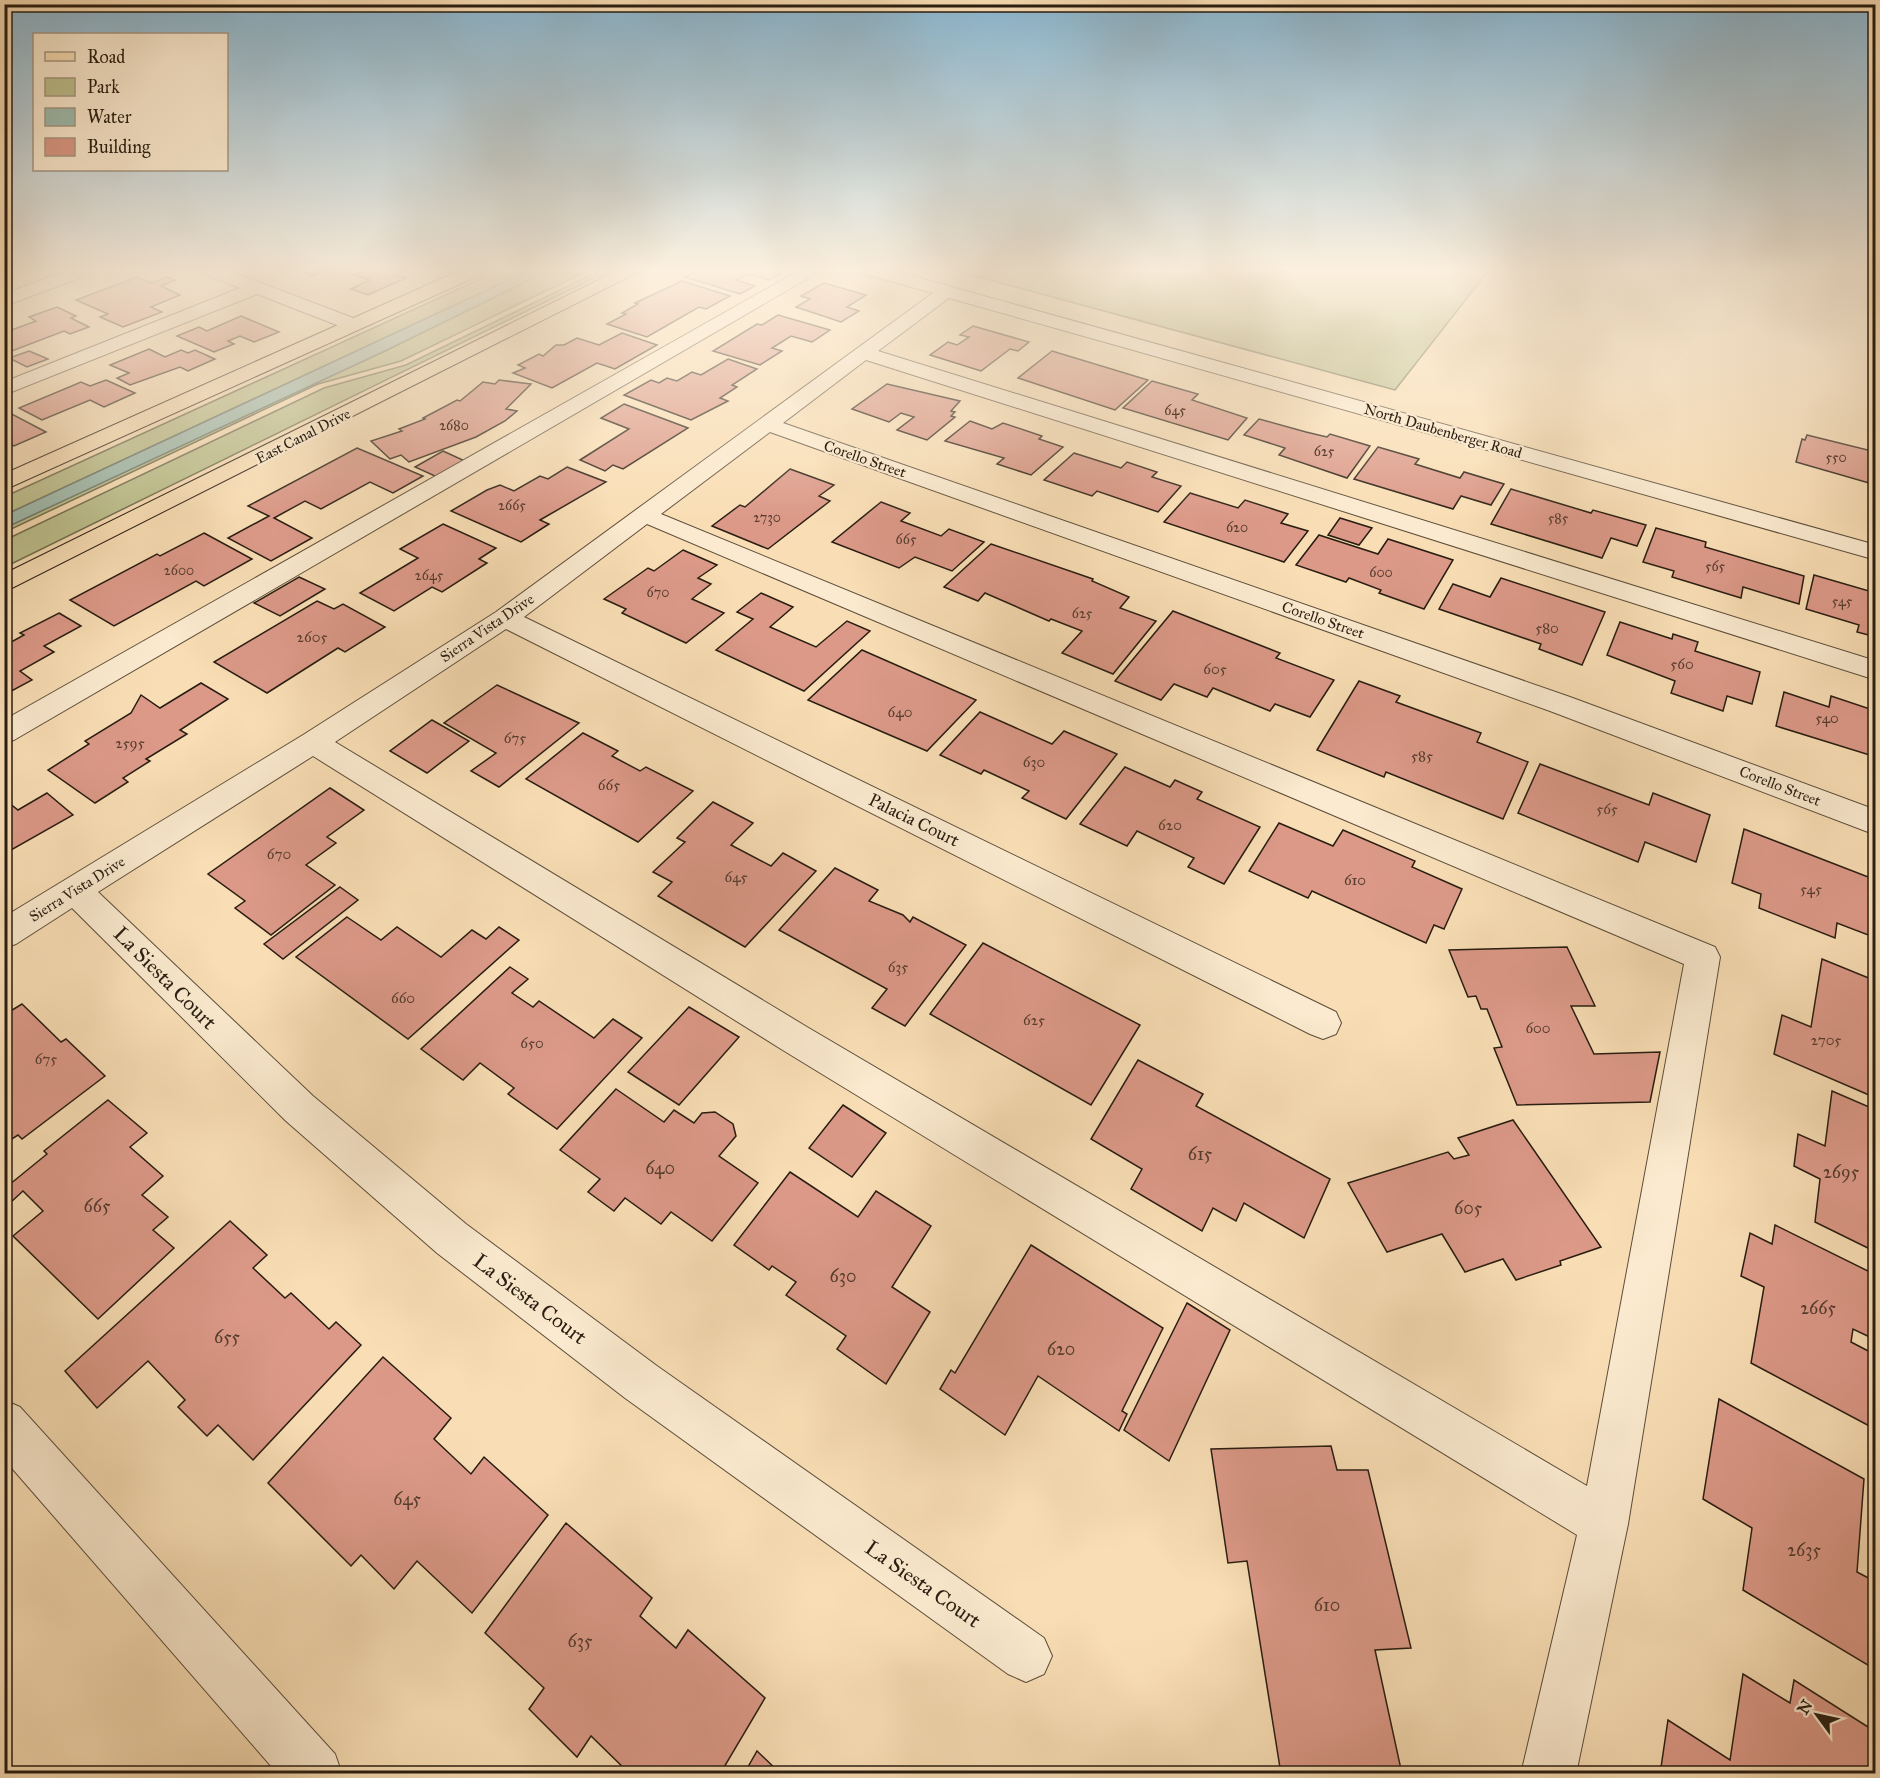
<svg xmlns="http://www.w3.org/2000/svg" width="1880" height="1778" viewBox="0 0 1880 1778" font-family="'IM FELL Great Primer',serif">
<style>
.green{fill:#bdc18e;stroke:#726f50;stroke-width:1.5}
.water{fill:#9ebcaf;stroke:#6f7c70;stroke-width:1.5}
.building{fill:#dc9988;stroke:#281d11;stroke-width:1.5}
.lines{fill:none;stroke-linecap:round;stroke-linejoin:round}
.minor-casing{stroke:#5c4d3a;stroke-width:2}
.major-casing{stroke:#281d11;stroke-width:2}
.minor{fill:#fbeacf;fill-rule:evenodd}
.major{fill:#f9deb5;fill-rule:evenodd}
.labels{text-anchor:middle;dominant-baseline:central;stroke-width:4.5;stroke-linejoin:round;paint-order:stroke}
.far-number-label{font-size:14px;fill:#553c2f}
.far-street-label{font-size:15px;fill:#281d11;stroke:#fbeacf}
.number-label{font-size:15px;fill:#553c2f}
.street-label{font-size:18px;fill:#281d11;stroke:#fbeacf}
.near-number-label{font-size:18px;fill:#553c2f}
.near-street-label{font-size:21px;fill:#281d11;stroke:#fbeacf}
</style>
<rect width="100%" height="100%" fill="#f9deb5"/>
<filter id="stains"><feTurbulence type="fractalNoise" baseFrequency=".00333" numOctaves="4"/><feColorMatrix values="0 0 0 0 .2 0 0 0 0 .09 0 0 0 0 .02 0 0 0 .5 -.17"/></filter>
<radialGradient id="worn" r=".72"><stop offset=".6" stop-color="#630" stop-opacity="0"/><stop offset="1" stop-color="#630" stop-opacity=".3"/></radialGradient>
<g class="green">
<path d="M500,270H530L5,515L4,497Z"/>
<path d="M550,270H589L401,361L318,384L5,532L4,528L387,350Z"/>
<path d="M601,270H610L5,567V540L324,388L406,365Z"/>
<path d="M953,270H1489L1395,390Z"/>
</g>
<path class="water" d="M530,270H550L387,350L5,528V515Z"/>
<g class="building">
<path d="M298,270H326L313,276Z"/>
<path d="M365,270H407L396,275L406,278L368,295L351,289L370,280L354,275Z"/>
<path d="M698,270H786L769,280L749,274L736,280L755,286L740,294L685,277Z"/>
<path d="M137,277L152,283L166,277L175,280L161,286L180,295L151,307L162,312L123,327L100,317L108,314L76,300Z"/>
<path d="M682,281L730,296L706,309L699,307L647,337L607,324L626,314L622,313L638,304L635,303Z"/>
<path d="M824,283L866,295L847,307L859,311L841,322L796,307L810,299L801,296Z"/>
<path d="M57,307L76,316L71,318L89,327L70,334L64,331L4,354V335L9,333L6,332L36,321L29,317Z"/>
<path d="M778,315L830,330L812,342L791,336L772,348L782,351L760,365L713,351L757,324L762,325Z"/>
<path d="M241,316L279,332L254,342L240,336L228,341L234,344L214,352L177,336L199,327L207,331Z"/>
<path d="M973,326L1029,342L1018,351L1010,349L981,371L930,355L948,342L957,345L969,337L960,335Z"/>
<path d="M622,333L657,345L615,369L597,363L552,388L513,373L525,368L518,365L539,354L543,356L556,345H564L577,338L599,345Z"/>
<path d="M149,349L165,357L181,350L188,353L195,350L215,359L188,371L180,367L130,385L117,378L129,373L110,365Z"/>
<path d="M29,351L48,359L27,367L9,358Z"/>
<path d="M1052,351L1148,380L1115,410L1018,378Z"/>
<path d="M728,359L757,369L732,385L737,387L720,398L728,401L691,420L624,395L651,380L659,383L667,378L677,381L692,372L701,375Z"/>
<path d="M106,380L135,393L104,407L90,400L42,420L19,408L81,382L90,386Z"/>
<path d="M499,380L531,384L506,409L517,411L505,421L476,437L409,462L401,455L390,459L371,441L402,431L399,429L425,419L423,418L457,400L460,401L483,382L495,384Z"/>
<path d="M1152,381L1198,394L1192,400L1247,418L1228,440L1123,408Z"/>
<path d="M887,384L960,401L951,411L955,412L951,416L955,417L927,440L897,430L914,417L901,413L889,422L852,409Z"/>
<path d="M624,404L688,428L623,469L613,465L605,471L580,460L629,429L601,418Z"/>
<path d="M4,410L46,432L14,446L4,441Z"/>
<path d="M1259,419L1306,432L1327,437L1330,434L1370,446L1347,478L1279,455L1285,448L1244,435Z"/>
<path d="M970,421L992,429L1003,423L1042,436L1039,439L1063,447L1031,475L997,464L1004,458L945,441Z"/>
<path d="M1807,435L1876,452V485L1796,462L1802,439L1805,440Z"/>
<path d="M1378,447L1419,459L1415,464L1460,478L1464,472L1504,484L1491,505L1461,496L1453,509L1354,479Z"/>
<path d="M357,448L423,476L393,493L370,482L321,509L305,501L274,518L312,538L271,561L228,538L269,516L248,506Z"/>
<path d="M443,451L465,461L437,477L415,467Z"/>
<path d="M1074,453L1121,468L1127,462L1157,472L1152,477L1181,486L1158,512L1097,491L1092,496L1044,480Z"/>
<path d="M567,467L606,482L540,520L549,524L521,542L451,511L487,490L500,485L514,491L540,476L548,479Z"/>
<path d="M790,469L834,485L819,496L830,501L768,549L712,526L740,505L745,507Z"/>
<path d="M1511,489L1591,513L1593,510L1646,525L1637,546L1611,538L1602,558L1491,524Z"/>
<path d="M1190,493L1238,508L1245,500L1288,514L1281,523L1308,531L1284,562L1164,522Z"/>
<path d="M881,502L910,513L901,521L941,536L949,529L984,542L952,571L915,557L899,568L832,542Z"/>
<path d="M1340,518L1372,528L1359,545L1328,535Z"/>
<path d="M443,524L496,548L479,559L487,563L442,592L432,587L394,611L360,593L418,558L400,549Z"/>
<path d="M1656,528L1706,542L1705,547L1804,576L1799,604L1743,587L1741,598L1672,577L1674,571L1643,562Z"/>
<path d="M204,533L252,559L204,586L196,581L114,626L70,600L157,554L160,556Z"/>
<path d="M1319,535L1378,554L1388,539L1453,560L1424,609L1379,593L1381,590L1349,578L1346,582L1296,565Z"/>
<path d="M991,544L1093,579L1092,581L1129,597L1120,608L1156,621L1113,674L1062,653L1082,631L1051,619L1049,621L985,593L978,601L944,587Z"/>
<path d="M683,550L717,565L698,578L711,584L692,599L724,613L686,643L622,613L626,609L604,599L648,568L654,571Z"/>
<path d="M1814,575L1876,593V637L1857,632L1859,625L1806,609Z"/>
<path d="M299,577L325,589L280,616L254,603Z"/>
<path d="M1501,578L1605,612L1582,665L1539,649L1541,644L1439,609L1453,584L1490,597Z"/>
<path d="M761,593L793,607L770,627L816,647L847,621L870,631L804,691L716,650L753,619L737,612Z"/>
<path d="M317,601L334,609L343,604L385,627L345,652L338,648L267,693L214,662Z"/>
<path d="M1173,611L1280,653L1276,658L1334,680L1310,717L1275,704L1270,711L1213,688L1207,697L1174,684L1161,700L1115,681Z"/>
<path d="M59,613L81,626L44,646L54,652L20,671L32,680L4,695V646L24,635L20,633Z"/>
<path d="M1620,622L1672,639L1673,634L1698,642L1695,651L1760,672L1752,704L1727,696L1723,711L1671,693L1675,681L1607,655Z"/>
<path d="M862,650L976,700L927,751L808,700Z"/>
<path d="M1359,681L1400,696L1396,702L1481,733L1477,742L1528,762L1503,819L1386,772L1384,777L1317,750Z"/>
<path d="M201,683L228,699L180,730L187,734L146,759L150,761L123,778L128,782L95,803L48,770L89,744L85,741L131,713L141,695L160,708Z"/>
<path d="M497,685L579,723L499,787L471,771L496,753L444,723Z"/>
<path d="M1784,692L1829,707L1831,696L1876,711V757L1776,726Z"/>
<path d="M980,712L1052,744L1064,731L1117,754L1066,819L1022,798L1029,791L984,770L981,774L940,755Z"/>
<path d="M432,720L469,741L427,773L390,751Z"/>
<path d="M583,733L618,751L612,756L640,771L646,767L693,791L638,842L526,779Z"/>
<path d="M1540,764L1649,805L1653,793L1710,815L1696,862L1645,842L1638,862L1518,813Z"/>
<path d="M1125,767L1170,787L1175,780L1202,792L1197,799L1260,827L1224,884L1188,867L1194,858L1137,831L1127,846L1080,824Z"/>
<path d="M330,788L364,810L327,837L336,843L306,865L335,885L271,935L235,908L245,901L208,874Z"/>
<path d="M47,793L73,815L4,854V799L18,810Z"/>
<path d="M713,802L753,823L731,845L771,866L783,853L816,871L745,947L658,896L672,882L653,872L685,842L677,838Z"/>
<path d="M1279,823L1333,846L1343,830L1415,861L1412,867L1462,889L1444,929L1434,925L1426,943L1312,891L1308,898L1249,871Z"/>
<path d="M1744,829L1876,880V938L1837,923L1835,938L1759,908L1761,894L1732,883Z"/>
<path d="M835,868L878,890L869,901L903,915L910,922L913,917L966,945L905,1026L872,1008L887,989L779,930Z"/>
<path d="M340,887L358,900L283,959L264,944Z"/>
<path d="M347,917L381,940L397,927L441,957L472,930L486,939L499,927L519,940L408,1039L296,957Z"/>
<path d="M983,943L1140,1025L1091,1105L930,1014Z"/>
<path d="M1567,947L1595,1006H1571L1594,1054L1660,1052L1650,1102L1517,1105L1494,1048L1502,1047L1487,1009H1481L1476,996L1468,997L1449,950Z"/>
<path d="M1822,959L1876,981V1098L1774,1054L1782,1015L1811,1027Z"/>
<path d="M510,967L528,979L512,993L533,1007L539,1001L594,1038L613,1019L642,1038L557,1129L508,1094L514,1088L480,1063L463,1080L421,1049Z"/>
<path d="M22,1004L61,1042L66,1039L105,1076L22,1139L18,1135L4,1144V1015Z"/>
<path d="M689,1007L739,1037L679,1105L628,1072Z"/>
<path d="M1138,1060L1203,1094L1196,1106L1330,1179L1304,1238L1244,1203L1236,1221L1213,1208L1202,1231L1131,1189L1142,1169L1091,1139Z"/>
<path d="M616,1089L664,1122L674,1110L694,1123L702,1113L715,1112L733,1124L736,1136L719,1156L758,1183L712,1241L671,1212L661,1224L625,1198L614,1211L588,1192L600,1179L560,1150Z"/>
<path d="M1832,1091L1876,1110V1252L1815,1222L1820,1179L1794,1166L1798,1134L1825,1146Z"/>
<path d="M108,1100L147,1133L130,1147L163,1176L142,1195L168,1217L153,1230L174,1248L98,1319L13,1236L43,1211L23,1191L11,1202L4,1196V1189L47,1154L44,1151Z"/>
<path d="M843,1105L886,1133L852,1177L809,1148Z"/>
<path d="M1513,1120L1601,1247L1560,1261L1561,1265L1516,1280L1503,1259L1465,1272L1442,1234L1387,1252L1348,1183L1448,1152L1454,1159L1469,1155L1458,1138Z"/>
<path d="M790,1172L858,1217L876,1191L931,1226L892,1287L930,1312L886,1384L837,1349L846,1336L786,1295L796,1282L772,1266L769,1270L734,1245Z"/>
<path d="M230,1221L267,1255L253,1268L285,1298L291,1293L329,1329L336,1322L361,1345L253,1460L218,1425L207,1436L178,1407L185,1400L148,1361L97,1408L65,1371Z"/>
<path d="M1775,1225L1876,1275V1340L1853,1329L1851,1342L1876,1355L1875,1429L1751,1363L1764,1287L1741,1276L1750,1233L1772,1244Z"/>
<path d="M1031,1245L1163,1328L1122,1411L1127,1414L1119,1431L1038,1376L1005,1435L940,1389L951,1370L955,1373Z"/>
<path d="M1187,1303L1230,1330L1169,1461L1124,1430Z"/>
<path d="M383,1357L451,1418L434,1439L471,1474L484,1457L548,1515L472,1613L417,1561L394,1589L361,1555L351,1566L268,1483Z"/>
<path d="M1719,1399L1864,1479L1857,1572L1876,1582V1670L1743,1590L1752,1528L1703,1499Z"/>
<path d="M1331,1446L1337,1470H1368L1411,1648L1375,1650L1402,1774H1281L1247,1561L1228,1563L1211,1449Z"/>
<path d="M566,1523L652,1598L640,1616L676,1648L688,1630L765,1698L720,1774H630L591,1736L577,1757L529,1709L544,1688L485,1633Z"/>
<path d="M1743,1674L1790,1703L1794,1680L1876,1732V1774H1660L1668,1720L1730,1760Z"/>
<path d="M757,1751L781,1774H744Z"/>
</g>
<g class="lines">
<defs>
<g id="minor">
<path d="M68,270H94L91,274L4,306V294Z"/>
<path d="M201,270H227L361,321L363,325L354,331L347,329L257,294L4,395V382L240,288L204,274Z"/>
<path d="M800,270H822L14,740L4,743V720Z"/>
<path d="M862,270H891L1876,545V560L949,298L878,351L1876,661V680L866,360L783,423L1570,697L1876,810V835L1550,711L770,432L661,514L1715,947L1720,957L1628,1524L1576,1774H1521L1577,1535L781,1049L313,756L98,892L313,1096L466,1224L657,1366L1044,1638L1052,1656L1044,1674L1026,1682L1008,1674L625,1398L437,1253L286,1121L72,908L16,944L4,948V917L303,735L496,612L933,293L865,274ZM647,524L1684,964L1587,1486L807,1027L335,742L506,629L1310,1034L1323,1039L1336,1034L1341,1023L1336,1012L524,617Z"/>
<path d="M4,1400L20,1407L335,1754L342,1774H278L4,1459Z"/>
</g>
<g id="major">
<path d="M461,270H485L482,274L4,490V474Z"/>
<path d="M619,270H642L4,592V574Z"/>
</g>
</defs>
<use href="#minor" class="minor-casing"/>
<use href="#major" class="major-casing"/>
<use href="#minor" class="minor"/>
<use href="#major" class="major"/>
</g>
<linearGradient id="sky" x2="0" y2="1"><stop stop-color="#8ab7d1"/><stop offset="0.52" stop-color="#fcf0de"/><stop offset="1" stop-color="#fcf0de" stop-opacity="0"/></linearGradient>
<rect width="1880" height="519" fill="url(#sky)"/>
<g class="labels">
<g class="far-number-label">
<text x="1175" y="410">645</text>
<text x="454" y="425">2680</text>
<text x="1324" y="451">625</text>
<text x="1836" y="457">550</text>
<text x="512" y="505">2665</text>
<text x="767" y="517">2730</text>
<text x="1558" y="518">585</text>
<text x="1237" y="527">620</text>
<text x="906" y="539">665</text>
<text x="1715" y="566">565</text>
<text x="179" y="570">2600</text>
<text x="1381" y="572">600</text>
<text x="429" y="575">2645</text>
<text x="658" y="592">670</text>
<text x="1842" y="601">545</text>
<text x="1082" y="613">625</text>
</g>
<g class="far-street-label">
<text transform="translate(1443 431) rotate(16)">North Daubenberger Road</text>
<text transform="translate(303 436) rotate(-27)">East Canal Drive</text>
<text transform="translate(865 459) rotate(19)">Corello Street</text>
<text transform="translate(1323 620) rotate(19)">Corello Street</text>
<text transform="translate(487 628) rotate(-34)">Sierra Vista Drive</text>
<text transform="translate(1780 786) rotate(21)">Corello Street</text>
<text transform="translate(77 889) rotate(-32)">Sierra Vista Drive</text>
</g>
<g class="number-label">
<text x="1547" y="628">580</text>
<text x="312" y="637">2605</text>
<text x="1682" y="664">560</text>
<text x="1215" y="669">605</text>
<text x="900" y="712">640</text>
<text x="1827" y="718">540</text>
<text x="515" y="738">675</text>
<text x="130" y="743">2595</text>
<text x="1422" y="756">585</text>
<text x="1034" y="762">630</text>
<text x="609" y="785">665</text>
<text x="1607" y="809">565</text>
<text x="1170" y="825">620</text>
<text x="279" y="854">670</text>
<text x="736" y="877">645</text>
<text x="1355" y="880">610</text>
<text x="1811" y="889">545</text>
<text x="898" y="967">635</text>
<text x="403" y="998">660</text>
<text x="1034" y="1020">625</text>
<text x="1538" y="1028">600</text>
<text x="1826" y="1040">2705</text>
<text x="532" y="1043">650</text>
<text x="46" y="1059">675</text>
</g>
<g class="street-label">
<text transform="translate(914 820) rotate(26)">Palacia Court</text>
</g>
<g class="near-number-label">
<text x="1200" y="1154">615</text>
<text x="660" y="1168">640</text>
<text x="1841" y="1172">2695</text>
<text x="97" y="1206">665</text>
<text x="1468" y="1208">605</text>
<text x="843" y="1276">630</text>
<text x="1818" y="1308">2665</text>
<text x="227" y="1337">655</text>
<text x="1061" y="1349">620</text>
<text x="407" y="1499">645</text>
<text x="1804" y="1550">2635</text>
<text x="1327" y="1605">610</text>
<text x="580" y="1641">635</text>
</g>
<g class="near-street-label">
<text transform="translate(165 978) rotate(45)">La Siesta Court</text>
<text transform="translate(530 1299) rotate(37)">La Siesta Court</text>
<text transform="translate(923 1584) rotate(35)">La Siesta Court</text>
</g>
</g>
<rect width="1880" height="1778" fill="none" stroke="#f9deb5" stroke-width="24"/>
<rect x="6" y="6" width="1868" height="1766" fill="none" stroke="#281d11" stroke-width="3"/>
<rect x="12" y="12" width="1856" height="1754" fill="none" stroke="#281d11" stroke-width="1.5"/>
<rect x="33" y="33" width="195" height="138" fill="#fbeacf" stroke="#a79883" stroke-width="1.5"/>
<rect x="45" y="52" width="30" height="9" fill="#f9deb5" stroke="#a79883" stroke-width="1.5"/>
<text x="87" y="63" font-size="18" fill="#281d11">Road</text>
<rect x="45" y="78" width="30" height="18" fill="#bdc18e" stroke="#a79883" stroke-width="1.5"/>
<text x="87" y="93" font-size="18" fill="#281d11">Park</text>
<rect x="45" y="108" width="30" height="18" fill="#9ebcaf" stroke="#a79883" stroke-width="1.5"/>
<text x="87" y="123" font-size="18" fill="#281d11">Water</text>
<rect x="45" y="138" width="30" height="18" fill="#dc9988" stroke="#a79883" stroke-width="1.5"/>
<text x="87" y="153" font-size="18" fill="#281d11">Building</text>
<g transform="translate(1817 1715) rotate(303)" stroke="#fbeacf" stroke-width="4.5" paint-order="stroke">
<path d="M0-4.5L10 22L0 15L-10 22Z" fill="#281d11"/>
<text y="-9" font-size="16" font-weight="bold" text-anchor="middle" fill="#281d11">N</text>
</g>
<rect width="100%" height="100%" filter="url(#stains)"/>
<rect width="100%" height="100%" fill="url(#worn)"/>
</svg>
